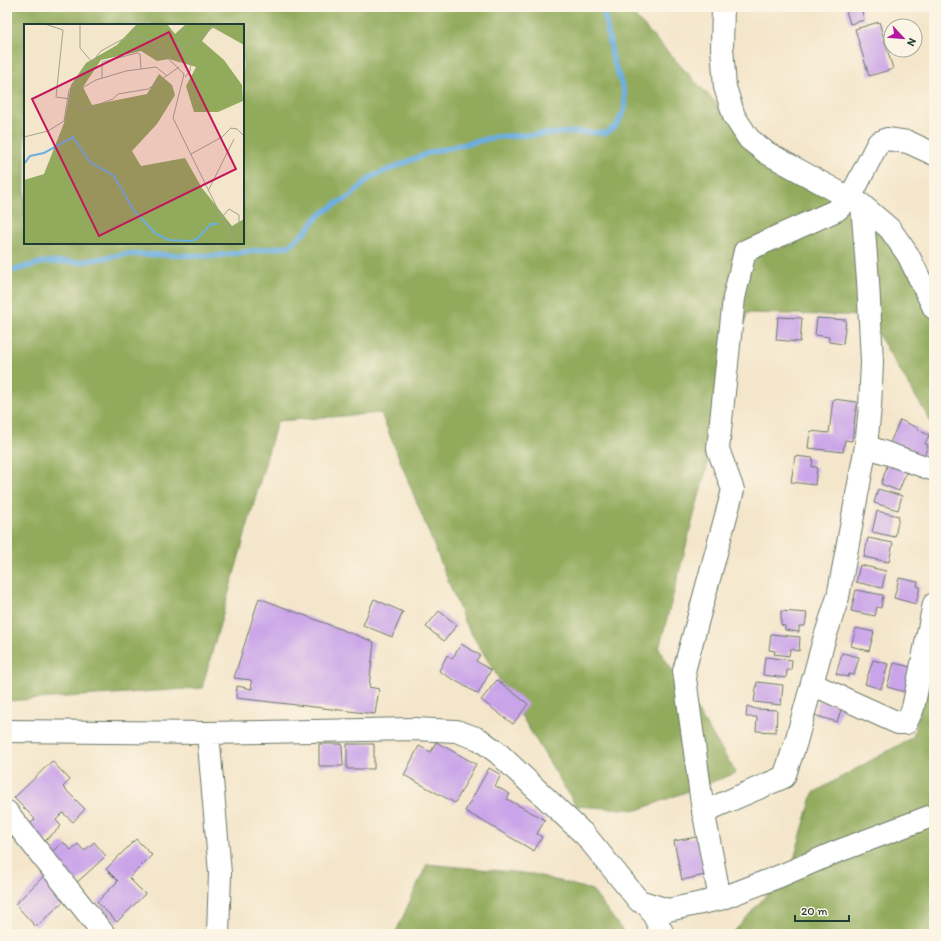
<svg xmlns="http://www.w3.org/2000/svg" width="941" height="941" font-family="Itim,sans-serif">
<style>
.forest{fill:#91aa5b;stroke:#587448;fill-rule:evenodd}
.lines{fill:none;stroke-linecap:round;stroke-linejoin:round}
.stream{stroke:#6baee0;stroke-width:5.5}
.building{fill:#caa4e9}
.minor-casing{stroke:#6a7869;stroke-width:24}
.minor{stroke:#fff;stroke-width:22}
.inset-river{fill:none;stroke:#6baee0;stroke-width:2}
.inset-road{fill:none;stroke:#9fa28f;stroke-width:1}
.view{fill:#c2185b;fill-opacity:0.15;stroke:#c2185b;stroke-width:2}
.inset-edge{fill:none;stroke:#1f3d34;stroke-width:2}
</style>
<rect width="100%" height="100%" fill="#fcf5e5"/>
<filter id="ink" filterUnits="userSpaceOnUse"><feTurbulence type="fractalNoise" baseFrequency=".025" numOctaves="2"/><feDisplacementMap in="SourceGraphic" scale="8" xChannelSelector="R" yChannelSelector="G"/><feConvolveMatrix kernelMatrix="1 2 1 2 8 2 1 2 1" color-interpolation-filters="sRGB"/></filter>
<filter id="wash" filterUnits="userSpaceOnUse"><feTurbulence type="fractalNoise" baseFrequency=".012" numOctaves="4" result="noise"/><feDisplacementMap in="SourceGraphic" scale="16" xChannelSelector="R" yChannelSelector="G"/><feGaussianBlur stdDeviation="0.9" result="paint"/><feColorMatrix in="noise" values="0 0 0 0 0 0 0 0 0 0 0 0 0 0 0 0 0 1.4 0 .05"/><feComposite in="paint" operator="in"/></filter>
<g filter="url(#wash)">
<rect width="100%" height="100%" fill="#f4e6cb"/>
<path class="forest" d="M7 7H626L722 110 913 252 934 289V427L867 316 747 313 659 649 736 773 638 810 576 806 465 623 381 413 277 421 202 688 7 701ZM25 25H243V243H25Z
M934 648V934H732L792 866 813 793 913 737Z
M427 864 533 874 592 890 625 934H395Z"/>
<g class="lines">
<path class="stream" d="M7 272 44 262H80L127 254 215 256 289 246 307 230 318 216 336 204 350 197 371 177 431 152 496 137 575 132 606 133 616 126 625 109 624 92 613 59 603 7"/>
</g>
<g id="blocks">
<path class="building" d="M845 7H861L864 20 850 24Z
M879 22 893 69 869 76 855 29Z
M778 317 802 318 800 342 776 340Z
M817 318 846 320 843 344 829 342V337L815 335Z
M833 399 857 402 852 441 845 440 843 452 808 448 810 431 829 433Z
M900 420 918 428V430L929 435 925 444 928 445 923 459 889 445Z
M795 456 813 458 812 467H817L815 485 791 482Z
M888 463 907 470 899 491 881 484Z
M878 489 902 496 898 510 874 503Z
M877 511 899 516 895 537 872 532Z
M868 538 893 543 889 562 864 557Z
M860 565 886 571 882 588 856 582Z
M899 578 918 582 917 586 920 587 916 604 894 598Z
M856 590 883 595 881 608 877 607 875 616 851 611Z
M259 598 374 642 369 687 379 689 375 714 236 698 237 686 252 689 251 680 234 678Z
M374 599 403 612 392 637 363 625Z
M439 611 457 625 444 641 426 627Z
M781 611 807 613 805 626H799V632L785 630V626L781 625Z
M856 628 874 632 869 651 851 646Z
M771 634 800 637 799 651 790 649 789 656 774 654 775 651 769 650Z
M461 644 480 655 476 661 491 670 478 694 439 671 447 655 452 659Z
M842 653 859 657 854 675 849 674 848 677 836 674Z
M765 657 792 660 791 670H787L786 678 763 675Z
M873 660 888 664 881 689 865 684Z
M894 663 915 668 908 682 905 692 887 687Z
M497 680 528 704 513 724 481 700Z
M757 682 783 685 781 705 754 702Z
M819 700 842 707 837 722 814 715Z
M747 706 756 709 777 710 776 732 756 731 757 717H746Z
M436 742 476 764 455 803 404 775 419 746 431 752Z
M319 744H342L343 766H319Z
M347 744H374V769H347Z
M52 761 70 780 63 787 85 809 73 822 63 813 56 820 61 826 44 842 28 826 35 819 14 798Z
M489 768 501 775 495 786 510 794 507 799 545 820 537 834 542 837 534 851 465 811Z
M697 837 705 875 682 880 674 841Z
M136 839 152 855 129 878 145 894 117 922 97 902 118 881 106 869Z
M63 842 71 850 78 844 84 851 94 842 106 856 74 885 47 856Z
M47 873 69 896 36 927 15 904Z"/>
</g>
</g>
<g filter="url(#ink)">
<use href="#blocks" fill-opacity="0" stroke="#6a7869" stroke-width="1"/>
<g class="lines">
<defs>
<path id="minor" d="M723 7 722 47 725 87 734 116 749 139 767 153 862 205 890 229 908 255 934 308
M866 446 934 470
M812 684 898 723H906L913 708 934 604
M7 731 208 733 414 729 456 731 479 739 498 753 586 836 639 901 668 910 720 899 780 876 836 852 934 815
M208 733 220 873 218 934
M7 812 104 934
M703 812 784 777 795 745 824 640 838 597 866 446 870 407 872 362 868 281 862 205
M720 899 702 804 684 671 733 490 718 449 734 298 745 251 837 210 850 198 878 143 887 139 908 142 934 154
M648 904 663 934"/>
</defs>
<use href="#minor" class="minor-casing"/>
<use href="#minor" class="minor"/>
</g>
</g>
<g transform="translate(24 24)">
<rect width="220" height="220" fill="#f4e6cb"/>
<path d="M113 0H143L151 10 162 0H220V21L188 3 178 17 200 36 218 61 219 77 194 88H170L162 62 172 43 145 35 133 37 117 27 77 36 59 63 68 81 123 70 135 50 148 61 151 71 133 100 108 127 117 142 161 134 178 164 208 202 220 195V220H0V156L20 150 40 99 47 61 62 39 93 21Z" fill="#91aa5b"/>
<path class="inset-river" d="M0 140 6 132 20 129 49 113 66 138 90 152 110 187 131 209 144 216 168 217 174 214 187 200H194"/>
<path class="inset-road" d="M21 0 39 6 32 73 46 75 59 86 89 75 94 70 124 65 155 43M56 0V24L67 37M110 14V6L115 0M158 25 194 0M161 53 166 47 167 38 156 23 154 15 162 0M78 54V38L113 29 116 30 117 45M44 72 72 56 102 47 132 43 143 52M0 113 24 107 40 97 45 66 77 27 97 16 112 13 124 15 160 50 149 94 211 220M167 130 198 113 207 104 213 105 220 112M184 167 210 115M198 193 205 185 215 191V199L206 209"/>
<path class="view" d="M145 8 212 145 75 212 8 75Z"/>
<rect width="220" height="220" class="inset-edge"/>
</g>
<rect width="941" height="941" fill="none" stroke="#fcf5e5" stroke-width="24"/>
<g transform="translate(903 38) rotate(116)"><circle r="19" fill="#fcf5e5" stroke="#a4ab9e"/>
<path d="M0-3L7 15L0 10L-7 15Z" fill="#b5179e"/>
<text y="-6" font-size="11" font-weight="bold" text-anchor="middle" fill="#1f3d34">N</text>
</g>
<path d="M795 915v6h54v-6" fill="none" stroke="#1f3d34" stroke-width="2"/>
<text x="801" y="915" font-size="12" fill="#1f3d34" stroke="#fcf5e5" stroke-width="3" paint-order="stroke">20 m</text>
</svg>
